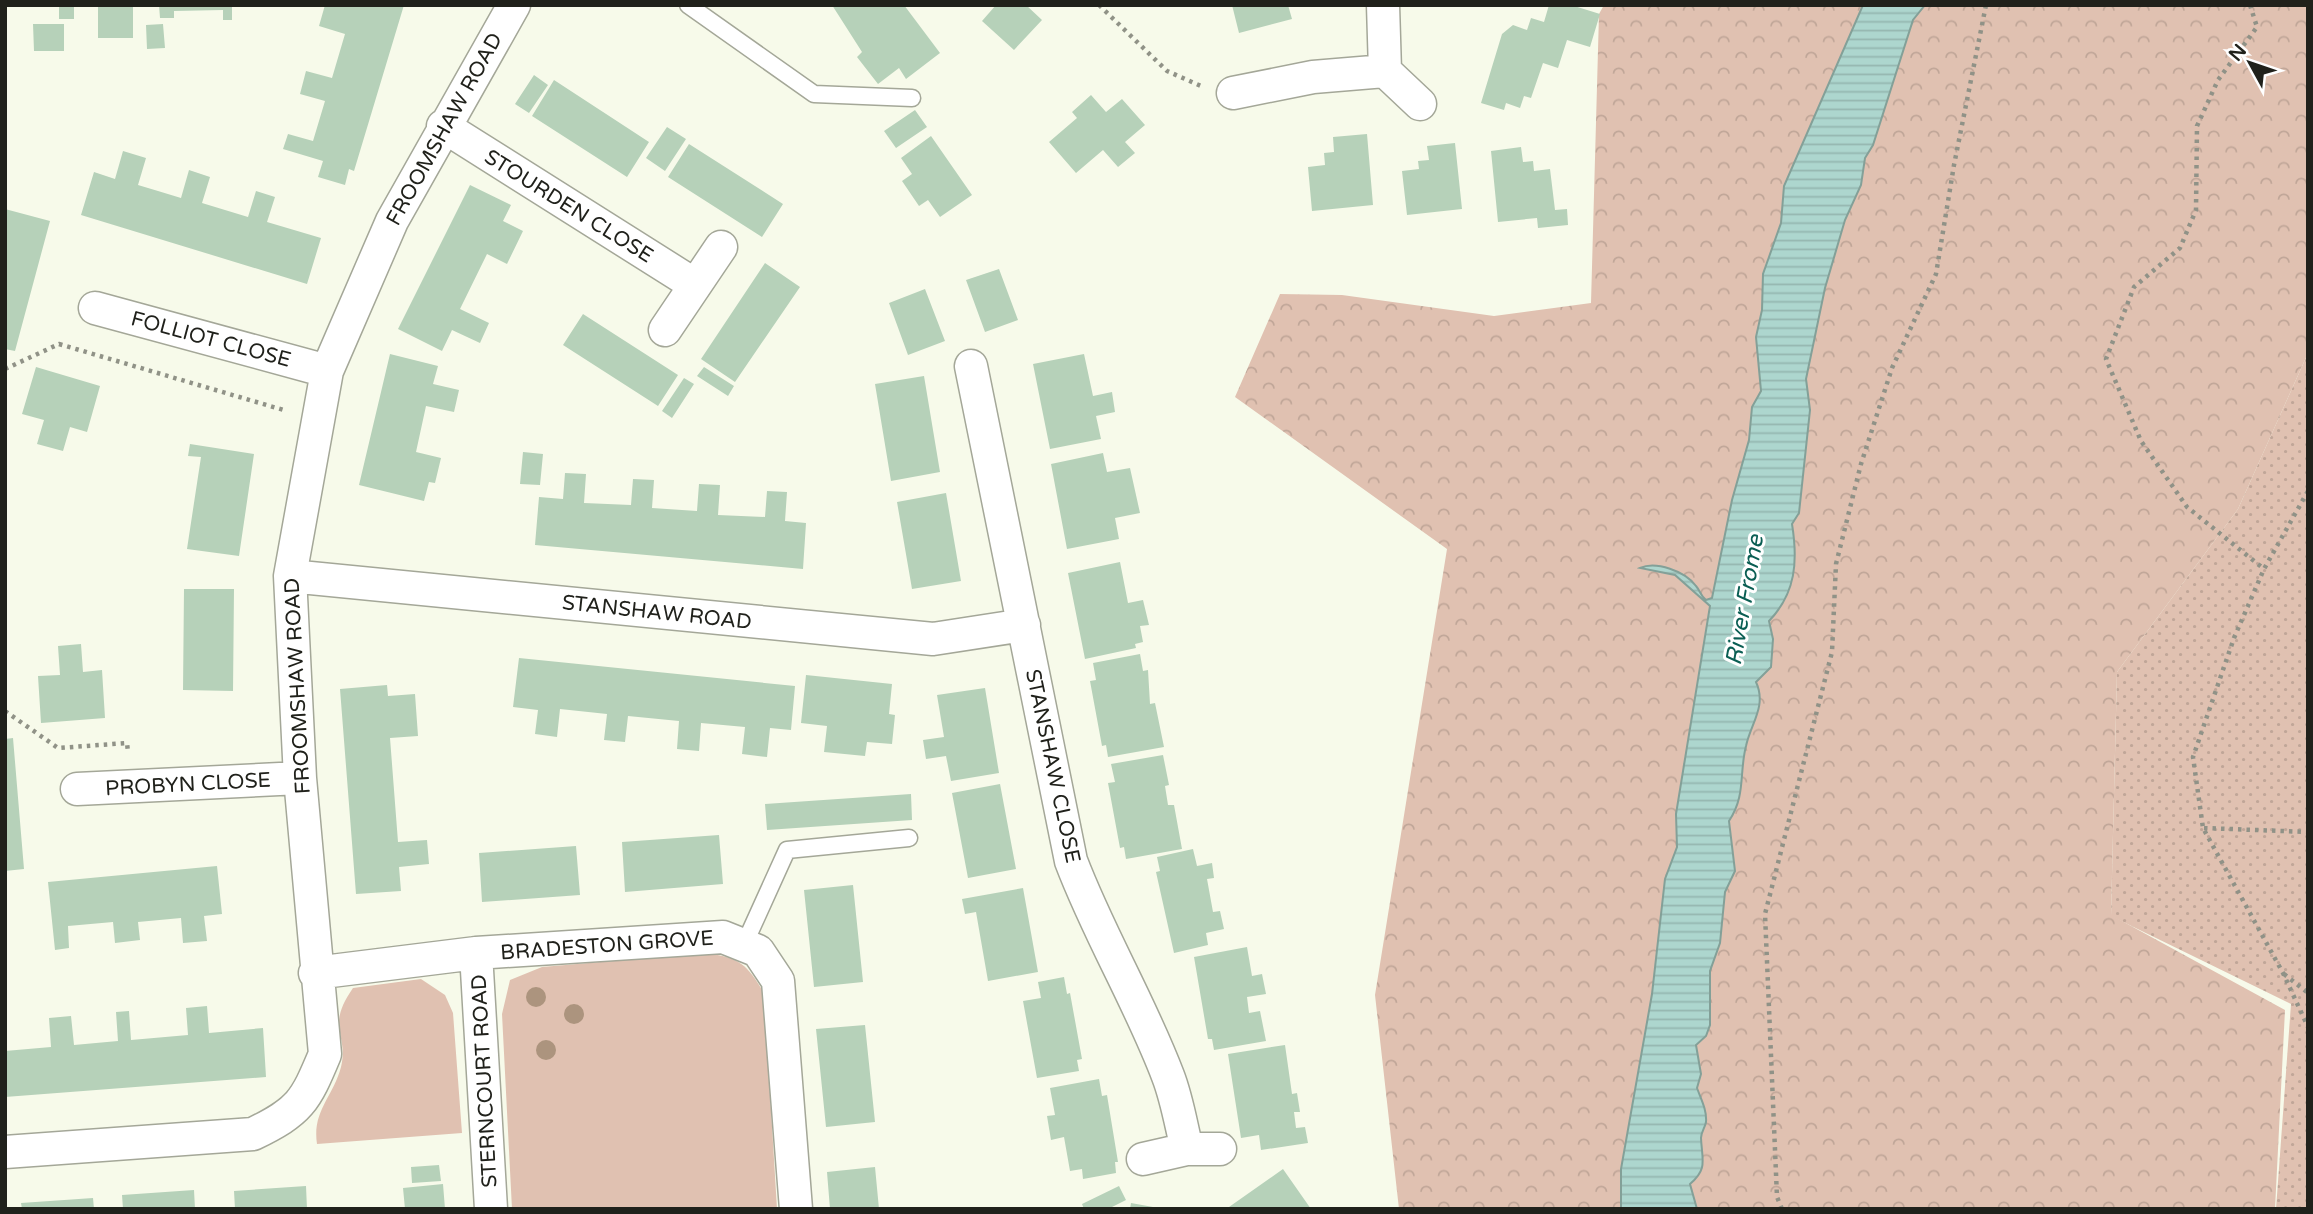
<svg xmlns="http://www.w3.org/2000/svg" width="2313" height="1214" font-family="'Varela Round',sans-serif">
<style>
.grass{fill:#e0c1b1}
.forest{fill:url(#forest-crowns)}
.park{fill:url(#park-dots)}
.water{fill:url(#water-rules);stroke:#83a098;stroke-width:2}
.building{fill:#b6d1b9}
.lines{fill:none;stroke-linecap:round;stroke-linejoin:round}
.service-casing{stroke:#a4a798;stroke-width:19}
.minor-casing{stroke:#a4a798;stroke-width:35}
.path{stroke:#909287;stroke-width:4.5;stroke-dasharray:3.5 5;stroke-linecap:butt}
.service{stroke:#fff;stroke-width:16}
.minor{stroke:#fff;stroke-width:32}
.tree{fill:#ac947e}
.labels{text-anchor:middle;stroke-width:6;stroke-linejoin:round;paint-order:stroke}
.street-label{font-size:21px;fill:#20211b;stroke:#fff}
.water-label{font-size:23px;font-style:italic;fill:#0a5e53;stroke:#fff}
</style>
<defs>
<pattern id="forest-crowns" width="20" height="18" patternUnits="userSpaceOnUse" patternTransform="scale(1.75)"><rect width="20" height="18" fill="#e0c1b1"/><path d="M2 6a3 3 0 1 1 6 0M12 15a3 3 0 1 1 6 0" fill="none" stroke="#c0a698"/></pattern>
<pattern id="park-dots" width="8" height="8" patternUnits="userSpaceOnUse" patternTransform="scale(1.75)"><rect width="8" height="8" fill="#e0c1b1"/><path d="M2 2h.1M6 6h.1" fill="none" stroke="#c0a698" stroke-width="1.8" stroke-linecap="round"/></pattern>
<pattern id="water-rules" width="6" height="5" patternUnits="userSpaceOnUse" patternTransform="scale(1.75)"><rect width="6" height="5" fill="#add6ce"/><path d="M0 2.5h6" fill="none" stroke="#95b7b0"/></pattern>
</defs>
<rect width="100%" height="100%" fill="#f7faea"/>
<path class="grass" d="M706 953C740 958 747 964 764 993L777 1209H512L502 1014 510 980 542 967Z
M421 979 445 995 453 1013 462 1133 317 1144C312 1111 333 1097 341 1067 349 1034 325 1028 353 988Z"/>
<path class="forest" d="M1604 5H2308V353L2238 509 2117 672 2111 915 2285 1010 2275 1209H1399L1375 995 1447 549 1235 397 1280 294 1342 295 1494 316 1591 303 1599 14Z"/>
<path class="park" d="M2308 353V1209H2276L2291 1004 2111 916 2117 672 2238 509Z"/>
<path class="water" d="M1863 5H1925L1913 20 1873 145 1865 158 1861 185 1845 220 1825 288 1806 379 1810 410 1799 513 1792 524C1798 561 1796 593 1769 621L1773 639 1771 667 1756 682C1767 706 1751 723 1746 746 1739 773 1746 796 1729 821L1735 871 1725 892 1720 943 1710 971V1025L1706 1036 1696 1045 1701 1074 1697 1088C1701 1099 1707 1110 1706 1122 1705 1128 1701 1132 1701 1138 1702 1160 1708 1169 1690 1184L1697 1209H1621V1169L1652 994 1665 879 1677 847 1676 814 1710 606 1675 575 1640 568C1656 561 1685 571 1696 586 1701 592 1700 595 1706 600L1712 598 1732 500 1749 440 1752 407 1761 391 1756 337 1762 310 1763 274 1781 223 1784 186Z"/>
<path class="building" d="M59 5H74V19H59Z
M98 5H133V38H98Z
M159 5H232V20H223V10L174 11V18H160Z
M325 5H404L354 171 349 169 345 185 318 177 323 161 283 149 288 134 313 141 325 101 300 94 306 71 332 78 345 34 319 26Z
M832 5H904L940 53 906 79 899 68 878 84 857 57 862 52Z
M996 5H1026L1042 20 1014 50 982 21Z
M1232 5H1288L1292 19 1239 33Z
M1549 5H1571L1600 14 1590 47 1567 40 1558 68 1543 63 1531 98 1524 96 1520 108 1506 103 1504 110 1481 103 1502 34 1513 25 1527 30 1531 18 1544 22Z
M33 24H64V51H34Z
M163 24 165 48 147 49 146 25Z
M534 75 548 85 529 113 515 104Z
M554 80 649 142 627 177 532 116Z
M1091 95 1106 112 1122 99 1145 125 1125 142 1135 153 1118 167 1103 150 1076 173 1049 142 1077 118 1072 112Z
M915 110 927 127 896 148 884 131Z
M667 127 686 139 665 171 646 158Z
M1367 134 1373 205 1312 211 1308 167 1325 165 1324 153 1334 152 1333 137Z
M931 136 972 195 940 217 928 200 919 206 902 181 912 174 901 158Z
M1455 143 1462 209 1407 215 1402 171 1419 169 1418 161 1429 160 1427 146Z
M689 144 783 204 762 237 668 177Z
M1521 147 1523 162 1533 161 1534 171 1550 169 1555 210 1567 209 1568 225 1538 228 1537 218 1498 222 1491 151Z
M123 151 146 158 138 185 158 191 181 198 189 170 210 177 202 203 248 217 256 191 275 197 267 222 321 238 307 284 81 215 94 172 115 179Z
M470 185 511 205 503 221 523 231 507 264 487 254 460 309 489 323 480 343 452 330 442 351 398 329Z
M5 209 50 221 15 351 5 349Z
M765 263 800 287 735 382 701 359Z
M999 269 1018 320 985 332 966 280Z
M925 289 945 341 908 355 889 303Z
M583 314 678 375 658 406 563 345Z
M390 354 438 366 433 384 459 390 454 412 426 406 416 452 441 458 435 483 429 482 424 501 359 485Z
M1084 354 1093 396 1112 392 1115 412 1096 416 1101 439 1050 449 1033 364Z
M36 367 100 386 87 432 70 427 63 451 37 444 44 420 22 414Z
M704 367 734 386 728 396 697 376Z
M924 376 940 472 891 481 875 384Z
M684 378 694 384 672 418 662 411Z
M190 444 254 454 239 556 187 549 201 457 188 456Z
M523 452 543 454 540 485 520 484Z
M1103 453 1107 472 1130 468 1140 513 1115 518 1119 539 1067 549 1051 464Z
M565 473 586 474 584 503 631 505 633 479 654 480 652 508 697 511 699 484 720 485 718 515 765 517 767 491 787 492 785 521 806 523 803 569 535 545 539 497 563 499Z
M946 493 961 581 912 589 897 502Z
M1120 562 1128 603 1143 600 1149 625 1140 626 1143 642 1135 644 1136 648 1085 659 1068 573Z
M184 589H234L233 691 183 690Z
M81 644 83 672 102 670 105 718 41 723 38 676 60 675 58 646Z
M1140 654 1143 671 1148 670 1150 704 1155 703 1164 747 1108 757 1106 745 1102 746 1090 681 1096 680 1093 663Z
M519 658 795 686 791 730 770 728 767 757 742 754 745 727 701 723 699 751 677 749 679 721 628 716 625 742 604 740 607 714 560 709 557 737 535 734 538 710 513 707Z
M806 675 892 684 889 714 895 715 892 744 867 742 865 756 824 752 827 726 801 723Z
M387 685 388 696 415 694 418 736 390 738 398 842 427 840 429 864 399 867 401 891 356 894 340 689Z
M985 688 999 773 951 781 946 756 926 759 923 740 944 737 937 695Z
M13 738 24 869 5 871V739Z
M1163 755 1169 785 1165 786 1168 805H1174L1182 849 1126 859 1124 847 1120 848 1108 783 1115 782 1111 764Z
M1000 784 1016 869 968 878 952 793Z
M911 794 912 820 767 830 765 804Z
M719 835 723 884 625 892 622 842Z
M576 846 580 895 482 902 479 853Z
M1193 849 1197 866 1212 863 1214 878 1207 879 1213 912 1220 911 1224 929 1206 933 1208 945 1174 953 1156 872 1160 871 1157 857Z
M217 866 222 914 204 916 207 941 183 943 181 918 138 922 140 940 115 943 113 922 68 926 69 948 55 950 48 882Z
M853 885 863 982 814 987 804 890Z
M1023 888 1038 972 988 981 976 912 965 914 962 899Z
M1247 947 1252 976 1262 974 1266 994 1247 997 1249 1013 1260 1011 1266 1041 1214 1050 1212 1039H1208L1194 957Z
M1064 977 1067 994 1070 993 1082 1059 1077 1060 1079 1071 1037 1078 1023 1001 1041 998 1038 982Z
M207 1006 209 1033 263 1028 266 1077 5 1097V1051L51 1047 49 1018 71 1016 74 1045 118 1041 116 1012 129 1011 131 1040 188 1035 186 1008Z
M865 1025 875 1122 826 1127 816 1029Z
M1285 1045 1292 1094 1297 1093 1300 1112H1294L1296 1128 1305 1127 1308 1143 1261 1150 1259 1135 1241 1138 1228 1054Z
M1099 1079 1102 1096 1107 1095 1118 1162H1115L1116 1173 1083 1179 1082 1169 1070 1171 1064 1137 1051 1140 1047 1116 1055 1115 1050 1088Z
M439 1165 441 1181 412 1183 411 1167Z
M875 1167 879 1209H830L827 1172Z
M1283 1169 1311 1209H1230L1229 1207Z
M443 1184 445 1209H405L403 1188Z
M306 1186 307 1209H235L234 1191Z
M1119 1186 1126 1200 1108 1209H1084L1082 1204Z
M194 1190 195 1209H123L122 1195Z
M93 1198 94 1209H22L21 1203Z
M1131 1203 1153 1207V1209H1130Z"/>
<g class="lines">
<defs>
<path id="service" d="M688 5 814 94 912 98
M744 945 787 850 909 838"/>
<path id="minor" d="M1383 5 1385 71 1420 104
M1233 93 1313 77 1385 71
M443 126 695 285
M95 308 327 371
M665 330 721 247
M971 366 1071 861C1099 935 1140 1002 1168 1076 1177 1099 1181 1125 1187 1149
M290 576 933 639 1024 625
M77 789 300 778
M476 953 491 1209
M315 973 476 953 723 937 758 951 778 981 796 1209
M5 1152 253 1134C300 1111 305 1102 325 1054L300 778 290 576 327 371 392 221 514 5
M1143 1159 1187 1149H1220"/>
</defs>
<use href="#service" class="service-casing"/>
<use href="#minor" class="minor-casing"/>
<path class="path" d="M1099 5 1167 71 1201 86
M2250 5 2257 27 2218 80 2197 126 2196 210 2180 248 2134 287 2106 359 2141 441 2187 507 2264 569
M5 369 59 344 287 411
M2308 491 2264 569 2234 638 2193 757 2203 828 2283 973 2308 1027
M5 711 58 748 127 743 128 752
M2204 828 2308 832
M2284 974 2308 993
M1782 1209 1777 1197 1765 914 1832 652 1836 564 1861 464 1892 368 1936 274 1954 165 1986 5"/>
<use href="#service" class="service"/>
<use href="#minor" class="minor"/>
</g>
<g class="tree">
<circle cx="536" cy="997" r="10"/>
<circle cx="574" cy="1014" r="10"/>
<circle cx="546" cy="1050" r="10"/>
</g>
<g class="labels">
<g class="street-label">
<text transform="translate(444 129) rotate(-61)" y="7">FROOMSHAW ROAD</text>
<text transform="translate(569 206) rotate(32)" y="7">STOURDEN CLOSE</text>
<text transform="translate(211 339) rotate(15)" y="7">FOLLIOT CLOSE</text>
<text transform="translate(657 612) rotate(6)" y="7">STANSHAW ROAD</text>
<text transform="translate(297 686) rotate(-93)" y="7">FROOMSHAW ROAD</text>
<text transform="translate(1053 766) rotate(78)" y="7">STANSHAW CLOSE</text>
<text transform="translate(188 784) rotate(-3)" y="7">PROBYN CLOSE</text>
<text transform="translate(607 945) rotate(-4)" y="7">BRADESTON GROVE</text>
<text transform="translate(484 1081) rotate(-93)" y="7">STERNCOURT ROAD</text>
</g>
<g class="water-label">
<text transform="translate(1744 600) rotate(-80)" y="8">River Frome</text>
</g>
</g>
<rect width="2313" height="1214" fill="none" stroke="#20211b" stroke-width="14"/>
<g transform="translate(2250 63) rotate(310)" stroke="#ffffff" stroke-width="5" paint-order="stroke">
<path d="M0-5L12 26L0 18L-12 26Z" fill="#20211b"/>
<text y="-10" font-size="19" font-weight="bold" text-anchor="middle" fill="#20211b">N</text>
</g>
</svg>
